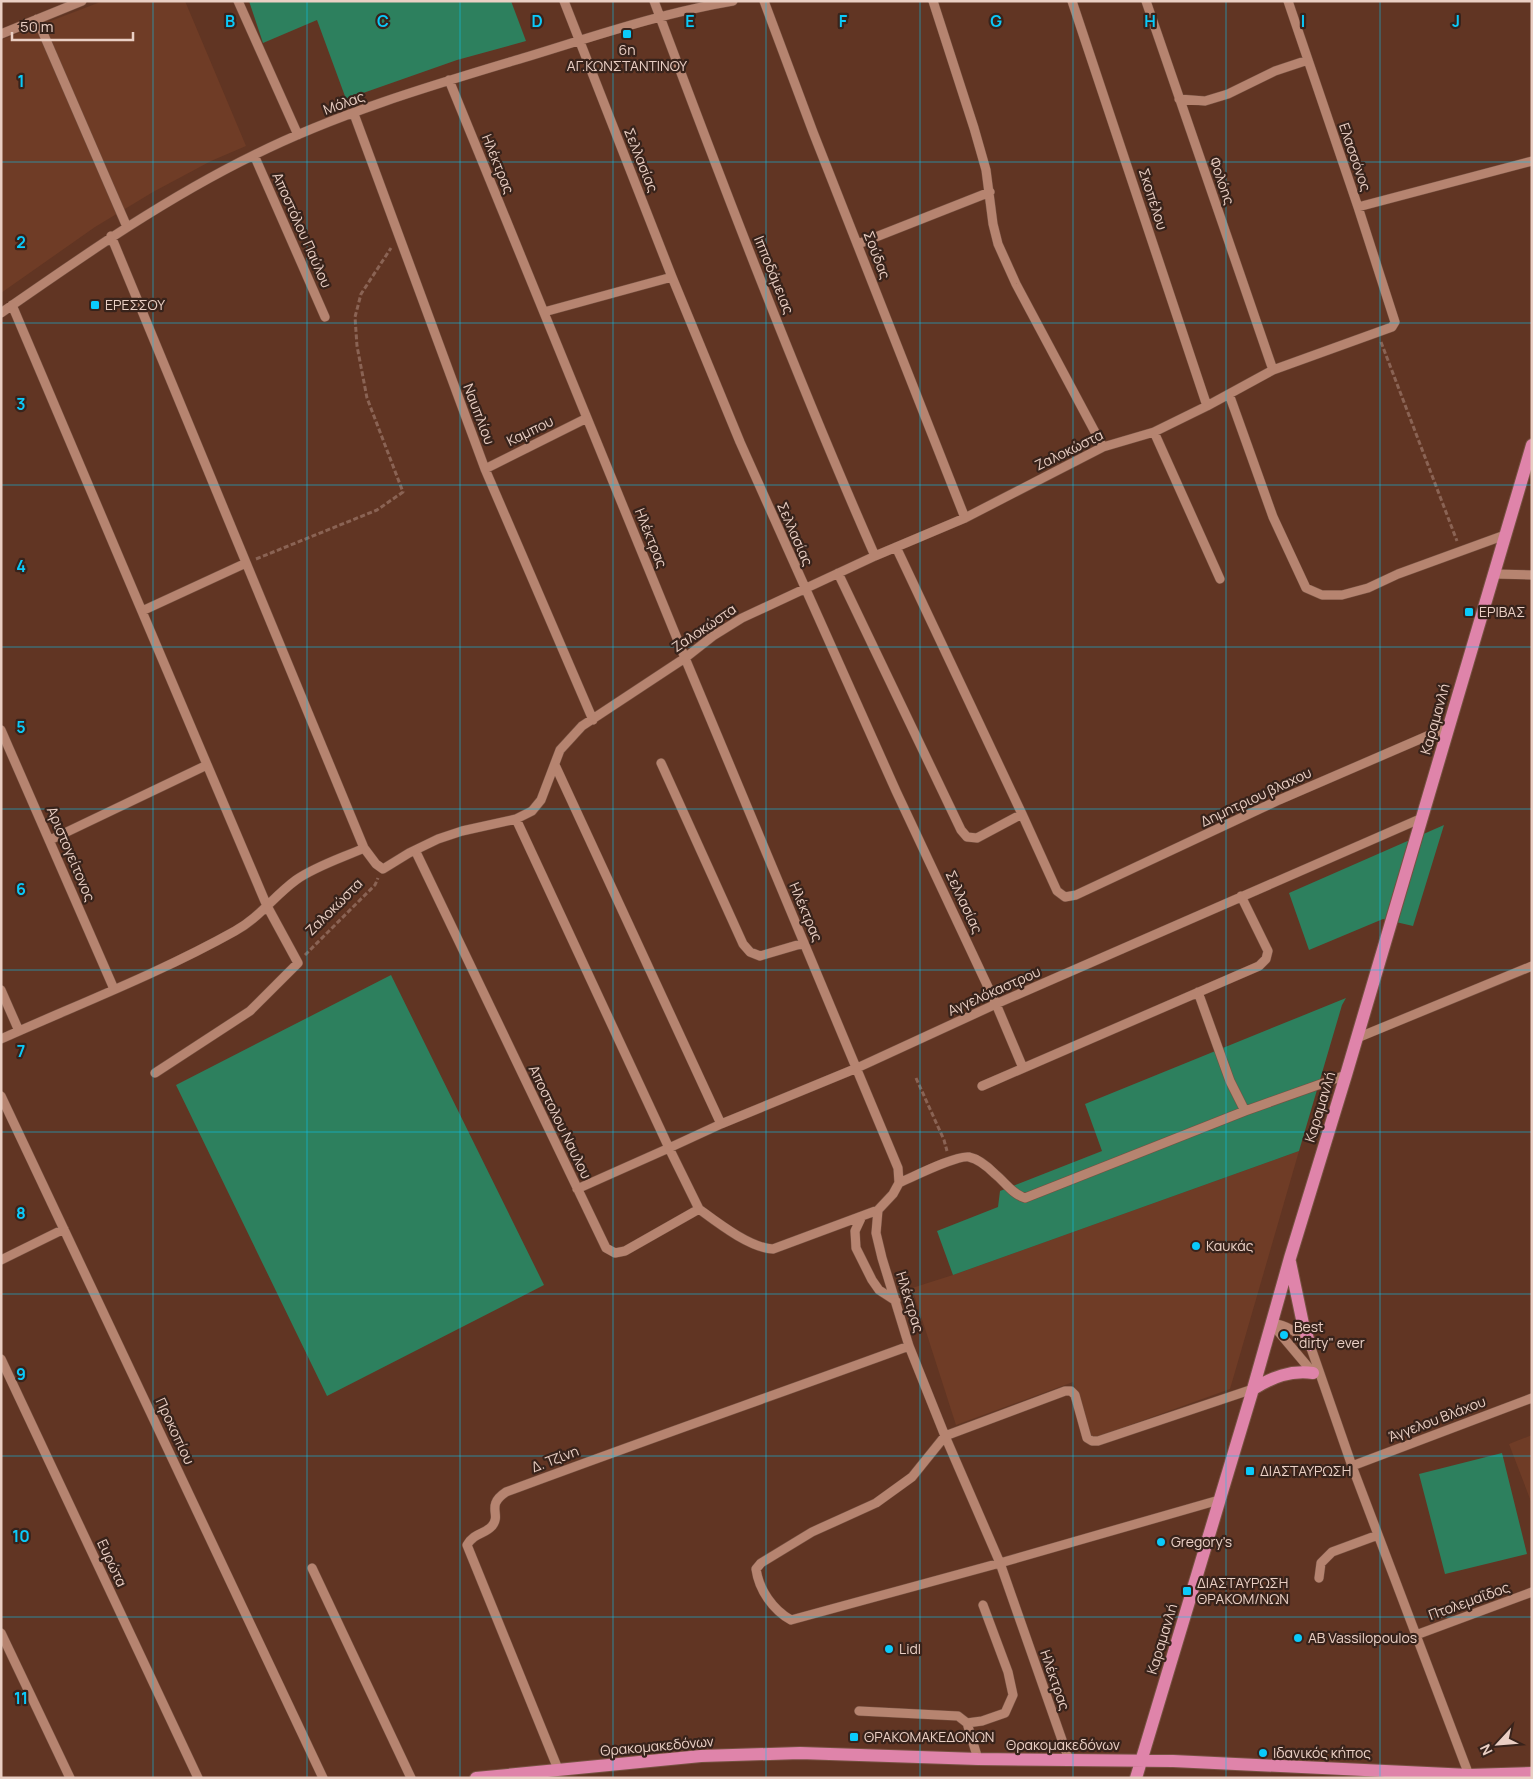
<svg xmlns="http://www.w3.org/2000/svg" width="1533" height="1779" font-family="Manrope,sans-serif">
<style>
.built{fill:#6f3c26}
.green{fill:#2d805e}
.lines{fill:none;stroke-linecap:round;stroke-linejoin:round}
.minor-casing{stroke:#765141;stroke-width:10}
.major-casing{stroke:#765141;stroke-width:14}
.path{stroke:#8a6354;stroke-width:3;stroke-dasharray:5 2.5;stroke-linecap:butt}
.minor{stroke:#b68470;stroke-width:9}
.major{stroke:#df84aa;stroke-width:12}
.grid{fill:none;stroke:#0acafa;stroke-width:1;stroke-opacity:0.55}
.poi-dot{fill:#0acafa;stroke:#38231b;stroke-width:2}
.labels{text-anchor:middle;stroke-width:4.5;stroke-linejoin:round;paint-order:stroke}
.poi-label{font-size:14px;fill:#eacfc4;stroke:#38231b;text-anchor:start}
.street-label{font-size:14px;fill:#eacfc4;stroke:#38231b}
.grid-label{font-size:16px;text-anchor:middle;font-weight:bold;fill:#0acafa;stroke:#38231b;stroke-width:4.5;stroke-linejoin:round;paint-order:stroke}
</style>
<rect width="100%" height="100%" fill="#613523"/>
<path class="built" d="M103 1H185L246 146 211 161 153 192 95 227 1 293V40Z
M1299 1151 1230 1389 1091 1439 1073 1382 956 1425 912 1288 953 1275Z
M1532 1435V1504L1509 1444Z"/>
<path class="green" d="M249 1H511L526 41 457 60 346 99 317 20 263 43Z
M1444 825 1413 926 1383 919 1309 950 1289 893Z
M391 975 544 1285 327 1396 176 1085Z
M1346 998 1342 1005 1299 1151 953 1275 937 1231 998 1207 1000 1191 1102 1151 1085 1104Z
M1502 1453 1527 1554 1445 1574 1419 1474Z"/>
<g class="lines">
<defs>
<path id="minor" d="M238 1 298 135
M564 1 672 277 740 442 896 791 996 1004 1023 1068
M654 1C724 188 795 374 875 556
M764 1 813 132 965 518
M933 1 974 128 986 170 993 224 998 244 1016 284 1103 447
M1072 1 1207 406
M1146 1 1273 370
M37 19 127 227
M1 34 82 1
M449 80 685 658 898 1168 899 1183 893 1194 878 1210 876 1233 882 1258 909 1346 945 1436 1000 1563 1069 1760
M1179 99 1205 101 1228 94 1275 71 1308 60
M354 114 485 469 593 720
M254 155 325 317
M1358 207 1532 161
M111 236 364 848 376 864 383 869 409 853 438 839 462 831 516 819 532 811 541 800 560 750 582 726 685 658 713 636 742 618 875 556 965 518 1103 447 1154 432 1207 406 1273 370 1392 327 1395 322 1358 207 1288 1
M858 244 990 192
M12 305 267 906 298 963 250 1011 155 1073
M544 312 672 277
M1 313C83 256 164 199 254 155 338 113 433 85 523 58 592 37 661 13 733 1
M1229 394 1273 517 1306 588 1322 595H1342L1368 588 1398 574 1505 535
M1154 432 1220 579
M485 469 587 418
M896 547 1022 814 1057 891 1065 897 1076 895 1279 800 1448 727
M838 573 961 830 967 837 977 838 1022 814
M1494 574 1532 575
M142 611 246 563
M1 730 114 989
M661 763 743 944 750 952 760 956 804 943
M555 765 721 1124
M50 840 207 765
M415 850 606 1248 615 1253 625 1251 699 1209 669 1148 516 819
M1 990 19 1031
M1198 992 1230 1081 1245 1111
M1357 1038 1532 966
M1 1039C79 1004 160 973 235 931 259 918 274 896 296 880 316 866 342 858 364 848
M982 1086 1259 966 1266 959 1268 951 1241 896
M1 1096 323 1778
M899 1183C913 1177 956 1155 969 1157 979 1159 988 1167 995 1174 1005 1182 1012 1194 1025 1198L1245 1111 1346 1075
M577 1189 669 1148 721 1124 857 1068 996 1004 1422 818
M699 1209C718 1223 750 1248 773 1249L878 1210
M862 1216 855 1231 856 1248 872 1280 879 1290 896 1301
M1 1260 64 1229
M1271 1323C1288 1325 1298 1333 1310 1345L1352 1466 1469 1775
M1271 1323 1314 1374
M1 1359 198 1778
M1352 1466 1532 1398
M1219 1500 1000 1563 791 1620C773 1610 759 1590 756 1569L761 1563 812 1532 876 1503 912 1477 945 1436 1065 1391H1071L1075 1395 1087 1438 1092 1441H1098L1253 1389
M312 1568 411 1778
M1319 1578 1321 1563 1332 1552 1378 1535
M1 1633 70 1778
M1416 1635 1532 1592
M859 1711 958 1716 967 1723 978 1759
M967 1723 982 1721 1005 1713 1013 1695 1008 1672 983 1605
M558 1769 467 1545C475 1532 484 1535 492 1526 502 1514 485 1506 506 1492 640 1442 775 1395 909 1346"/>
<path id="major" d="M1290 1262 1303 1324 1310 1345
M1253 1389C1273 1377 1290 1370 1313 1373
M476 1778 701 1756 800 1753 978 1759 1173 1761 1469 1775 1532 1773
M1136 1778 1253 1389 1290 1258 1346 1075 1532 445"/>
</defs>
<use href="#minor" class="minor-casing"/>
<use href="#major" class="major-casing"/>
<path class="path" d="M1381 342 1457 541
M256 559 377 510 403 492 367 398 357 346 355 317 361 294 391 248
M305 955 375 885 378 878
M916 1078 944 1140 947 1151"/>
<use href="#minor" class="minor"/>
<use href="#major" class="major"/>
</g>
<path class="grid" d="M153 1V1778M307 1V1778M460 1V1778M613 1V1778M766 1V1778M920 1V1778M1073 1V1778M1226 1V1778M1380 1V1778M1 162H1532M1 323H1532M1 485H1532M1 647H1532M1 809H1532M1 970H1532M1 1132H1532M1 1294H1532M1 1456H1532M1 1617H1532"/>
<g class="poi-dot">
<rect x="622" y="29" width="10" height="10" rx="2.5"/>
<rect x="90" y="300" width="10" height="10" rx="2.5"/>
<rect x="1464" y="607" width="10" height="10" rx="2.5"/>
<circle cx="1196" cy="1246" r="5"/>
<circle cx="1284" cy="1335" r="5"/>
<rect x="1245" y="1466" width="10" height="10" rx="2.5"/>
<circle cx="1161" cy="1542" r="5"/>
<rect x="1182" y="1586" width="10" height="10" rx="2.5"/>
<circle cx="1298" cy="1638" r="5"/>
<circle cx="889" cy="1649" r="5"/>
<rect x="849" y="1732" width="10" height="10" rx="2.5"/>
<circle cx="1263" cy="1753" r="5"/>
</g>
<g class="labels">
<g class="poi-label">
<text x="627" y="55" text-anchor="middle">6η<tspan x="627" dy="16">ΑΓ.ΚΩΝΣΤΑΝΤΙΝΟΥ</tspan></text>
<text x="105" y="310">ΕΡΕΣΣΟΥ</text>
<text x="1479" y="617">ΕΡΙΒΑΣ</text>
<text x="1206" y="1251">Καυκάς</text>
<text x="1294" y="1332">Best<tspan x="1294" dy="16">"dirty" ever</tspan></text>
<text x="1260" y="1476">ΔΙΑΣΤΑΥΡΩΣΗ</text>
<text x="1171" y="1547">Gregory's</text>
<text x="1197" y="1588">ΔΙΑΣΤΑΥΡΩΣΗ<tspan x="1197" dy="16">ΘΡΑΚΟΜ/ΝΩΝ</tspan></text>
<text x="1308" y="1643">AB Vassilopoulos</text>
<text x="899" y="1654">Lidl</text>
<text x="864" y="1742">ΘΡΑΚΟΜΑΚΕΔΟΝΩΝ</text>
<text x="1273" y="1758">Ιδανικός κήπος</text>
</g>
<g class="street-label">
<text transform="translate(344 103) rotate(-20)" y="5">Μόλας</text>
<text transform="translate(1355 157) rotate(71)" y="5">Ελασσόνος</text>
<text transform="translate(641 160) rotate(68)" y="5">Σελλασίας</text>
<text transform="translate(498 164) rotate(68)" y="5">Ηλέκτρας</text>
<text transform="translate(1222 181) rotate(71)" y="5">Φολόης</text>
<text transform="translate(1153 199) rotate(72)" y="5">Σκοπέλου</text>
<text transform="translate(302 230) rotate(66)" y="5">Αποστόλου Παύλου</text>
<text transform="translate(877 255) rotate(69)" y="5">Σούδας</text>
<text transform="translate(774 275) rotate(68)" y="5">Ιπποδάμειας</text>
<text transform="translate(479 414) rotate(69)" y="5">Ναυπλίου</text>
<text transform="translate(530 431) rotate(-26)" y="5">Καμπου</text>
<text transform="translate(1069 450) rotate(-26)" y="5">Ζαλοκώστα</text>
<text transform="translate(795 534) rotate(66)" y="5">Σελλασίας</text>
<text transform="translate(651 538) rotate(68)" y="5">Ηλέκτρας</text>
<text transform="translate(704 628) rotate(-34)" y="5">Ζαλοκώστα</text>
<text transform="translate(1435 719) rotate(-74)" y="5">Καραμανλή</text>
<text transform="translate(1256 797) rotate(-25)" y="5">Δημητριου βλαχου</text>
<text transform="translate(71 854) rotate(67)" y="5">Αριστογείτονος</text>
<text transform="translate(964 902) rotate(65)" y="5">Σελλασίας</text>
<text transform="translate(334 907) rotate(-45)" y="5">Ζαλοκώστα</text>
<text transform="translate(806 912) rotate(67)" y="5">Ηλέκτρας</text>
<text transform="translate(994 991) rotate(-24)" y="5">Αγγελόκαστρου</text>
<text transform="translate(1320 1107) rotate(-73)" y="5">Καραμανλή</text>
<text transform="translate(560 1122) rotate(64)" y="5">Αποστολου Ναυλου</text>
<text transform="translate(910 1302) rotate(73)" y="5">Ηλέκτρας</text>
<text transform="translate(1437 1419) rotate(-21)" y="5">Άγγελου Βλάχου</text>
<text transform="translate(175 1431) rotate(65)" y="5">Προκοπίου</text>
<text transform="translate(555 1459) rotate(-21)" y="5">Δ. Τζίνη</text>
<text transform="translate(112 1563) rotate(65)" y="5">Ευρώτα</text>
<text transform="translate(1469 1601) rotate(-20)" y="5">Πτολεμαΐδος</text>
<text transform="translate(1162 1639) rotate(-73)" y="5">Καραμανλή</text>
<text transform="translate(1055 1680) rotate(71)" y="5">Ηλέκτρας</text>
<text x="1063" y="1750">Θρακομακεδόνων</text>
<text transform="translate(657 1746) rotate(-5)" y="5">Θρακομακεδόνων</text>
</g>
</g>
<g class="grid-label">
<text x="230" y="27">B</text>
<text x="383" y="27">C</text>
<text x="537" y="27">D</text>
<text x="690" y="27">E</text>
<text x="843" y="27">F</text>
<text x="996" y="27">G</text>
<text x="1150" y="27">H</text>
<text x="1303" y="27">I</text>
<text x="1456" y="27">J</text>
<text x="21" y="87">1</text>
<text x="21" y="248">2</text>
<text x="21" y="410">3</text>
<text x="21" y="572">4</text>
<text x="21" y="733">5</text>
<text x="21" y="895">6</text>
<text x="21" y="1057">7</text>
<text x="21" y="1219">8</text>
<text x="21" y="1380">9</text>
<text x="21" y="1542">10</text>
<text x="21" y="1704">11</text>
</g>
<rect width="1533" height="1779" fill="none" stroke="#eacfc4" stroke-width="5"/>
<g transform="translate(1498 1744) rotate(244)" stroke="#38231b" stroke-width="4" paint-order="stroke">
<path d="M0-4L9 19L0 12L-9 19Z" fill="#eacfc4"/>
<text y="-8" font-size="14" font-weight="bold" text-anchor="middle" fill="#eacfc4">N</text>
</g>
<path d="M12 32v8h121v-8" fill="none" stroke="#eacfc4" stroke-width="2.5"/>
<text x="20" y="32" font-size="15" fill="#eacfc4" stroke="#38231b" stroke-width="4" paint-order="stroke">50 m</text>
</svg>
